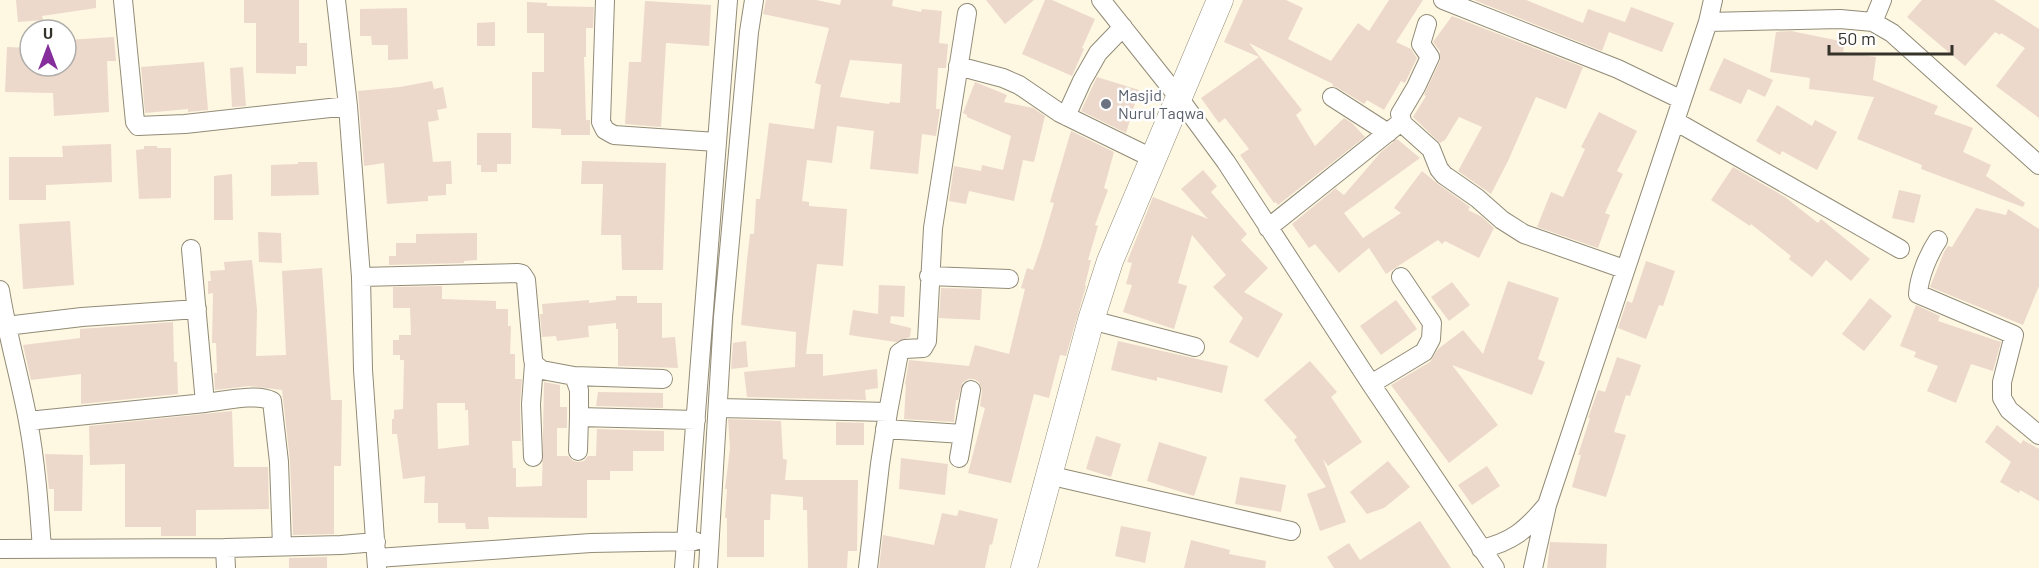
<svg xmlns="http://www.w3.org/2000/svg" width="2039" height="568" font-family="Barlow,sans-serif">
<style>
.building{fill:#edd9cb;fill-rule:evenodd}
.lines{fill:none;stroke-linecap:round;stroke-linejoin:round}
.minor-casing{stroke:#918b77;stroke-width:20}
.highway-casing{stroke:#918b77;stroke-width:27}
.minor{stroke:#fff;stroke-width:18}
.highway{stroke:#fff;stroke-width:26}
.worship-dot{fill:#6b7280;stroke:#fff;stroke-width:2}
.labels{text-anchor:middle;stroke-width:5;stroke-linejoin:round;paint-order:stroke}
.worship-label{font-size:16px;fill:#5b616d;stroke:#fff;text-anchor:start}
</style>
<rect width="100%" height="100%" fill="#fef7e2"/>
<path class="building" d="M16 0H96V8L42 16 43 20 18 22Z
M244 0H299V43H307V66H296V74L256 73V23H244Z
M766 0H816L840 5 841 0H893L892 6 921 12 922 9 942 11 939 43 948 44 946 68H938L936 109H940L936 136 922 134 918 174 870 169 874 131 837 126 832 163 807 160 802 201 809 202V206L847 209 843 266 817 264 806 354H823V376L877 369 878 388 865 390 866 400 747 397 744 372 795 367 796 332 741 325 747 260 750 234H754L756 199H760L769 123 814 129 821 85 815 83 829 28 763 14ZM850 60 902 64 900 103 890 102 889 104 840 97Z
M986 0H1034L1005 24Z
M1045 0H1052L1095 19 1082 48 1084 49 1072 76 1022 54Z
M1243 0H1286L1303 8 1288 39 1331 61 1358 23 1369 31 1389 0H1423L1396 42 1411 49 1417 58 1405 83 1401 81 1384 110 1367 100 1364 104 1338 88 1332 86 1333 84 1249 43 1302 110 1296 115 1315 146 1344 118 1352 123 1365 137 1278 205 1276 202 1274 203 1240 155 1249 149 1225 118 1219 123 1201 98 1259 57 1224 42Z
M1474 0H1526L1583 23 1588 9 1625 22 1631 7 1674 23 1662 52 1609 32 1602 51Z
M1922 0H1994L2039 29V118L1996 86 2025 48 2001 33 2000 35 1995 32 1965 66 1907 17Z
M645 1 711 5 709 46 666 43 661 127 625 124 629 62H641Z
M527 2 547 3V6L594 7 593 28H586V57H584L586 120H590V135H561V129L532 128V72H544V33H527Z
M407 8 408 59 388 60V45H372L371 36H360V9Z
M1452 16 1583 67 1566 109 1536 97 1508 161 1491 194 1458 171 1482 127 1459 117 1445 140 1440 143 1413 117 1426 96 1424 95 1440 61V51L1433 42Z
M495 22V46H477V23Z
M1791 31 1845 42 1843 52 1876 57 1873 80 1938 106 1934 114 1973 128 1963 152 1991 165 1986 176 2025 203 2023 207 1921 169 1922 165 1857 139 1874 97 1809 89 1810 78 1770 72 1776 32Z
M114 37 116 61H107L109 112 54 116 53 93 5 92 7 47 30 48V66H66V40Z
M1724 58 1773 80 1765 97 1748 89 1741 104 1709 90Z
M204 62 208 110 188 112V109L145 113 141 67Z
M243 67 246 106 232 107 230 68Z
M1097 77 1139 90 1126 133 1081 111Z
M432 81 434 89 443 87 447 108 437 110 439 120 428 122 433 162 451 161 452 184H446V195L428 196V201L387 204 384 163 364 166 358 91 400 87Z
M975 82 1007 95 1004 102 1033 108 1045 116 1034 162 1023 160 1014 201 969 191 966 204 949 201 954 166 981 171 982 165 1003 170 1011 136 967 117V115L963 113Z
M1777 105 1812 126 1815 120 1837 132 1817 170 1782 151 1780 155 1756 141Z
M1599 112 1637 131 1617 171 1623 174 1605 213 1610 215 1598 248 1537 227 1551 192 1563 197 1585 149 1581 147Z
M1071 131 1114 152 1104 188 1108 190 1095 225 1098 226 1088 260H1091L1085 285 1086 286 1066 356 1060 355 1049 398 1034 394 1011 483 968 473 985 408 980 406 982 391 979 382 974 379H968L962 383 958 400H956L954 422 904 419 906 384 905 385 909 360 969 366 975 345 1009 354 1025 289 1021 288 1027 268 1033 270 1041 247 1054 203 1050 202Z
M477 133H511V164H497V172H481V165H477Z
M1397 139 1420 158 1344 213 1363 238 1401 213 1394 208 1422 171 1438 184 1470 207 1468 210 1482 217 1494 228 1479 258 1445 241 1442 244 1438 240 1386 274 1369 248 1339 273 1315 244 1309 248 1292 224 1337 187 1336 189 1344 195 1381 152Z
M111 144 112 182 46 185V200H9V157H63L62 146Z
M144 146H157V148H171V198L139 199 136 150 144 149Z
M582 161 666 163 663 270H622L621 235H601L603 184H581Z
M298 162H317L319 195 271 196V165L298 164Z
M1733 167 1785 197 1818 223 1821 219 1870 259 1851 281 1826 260 1812 277 1789 259 1791 256 1751 224 1750 226 1711 200Z
M1203 170 1217 186 1211 192 1247 234 1241 240 1268 268 1244 292 1283 314 1258 358 1229 342 1243 318 1213 287 1226 275 1192 235 1178 283 1187 286 1174 329 1123 312 1132 285 1126 284 1132 263 1127 262 1153 197 1208 219 1181 189Z
M232 174 233 220H214V176Z
M1899 190 1921 195 1914 223 1892 218Z
M1976 208 2006 215 2008 209 2039 229V286L2023 325 1930 287 1944 252 1948 246 1952 247Z
M70 221 74 285 23 289 19 224Z
M258 232 281 233 282 263 259 262Z
M477 233V260L464 261V263L389 265V256H396V243H416V234Z
M252 260 257 310 256 356 286 355 282 271 322 268 331 400H342L341 466H334V534L293 535 290 461 282 390 249 386 215 390 214 373H217L216 343H212L213 293 208 294V281H211L210 271 225 270 224 262Z
M1646 261 1675 271 1663 306 1659 305 1646 339 1618 328 1627 301 1632 303Z
M1508 281 1559 298 1538 359 1545 362 1532 395 1452 365 1498 425 1449 463 1391 385 1430 362 1438 349 1463 330 1483 354Z
M1452 282 1470 305 1449 321 1431 297Z
M879 285 905 286 904 317 891 316 890 323 911 328 910 337 896 342 849 335 853 310 878 314Z
M442 286V299L496 301V309H508V326H511L510 354H515V379H522L520 404 521 441H512L513 468H516V487L542 486 544 382 560 385V407H567V428H557V456H568L573 461 578 462 584 461 588 456H596L597 429 664 431V451H633V471H610V480H587V518L488 517 489 529H466L465 523H438V503H424L425 476 403 479 397 434H392V419H394V410L403 409 404 360H400V355H393V340H399V335H411L410 308H393V287ZM437 403H465V410H468L469 445 438 449Z
M941 288 982 289 980 320 939 318Z
M616 296H637V303H662V338L675 337 678 368 618 366V329H616V323L588 326 589 337 557 341 556 336 542 337 540 314H543L542 304 589 300V303L616 300Z
M1870 298 1892 316 1864 351 1842 334Z
M1396 300 1417 329 1381 355 1360 326Z
M1916 305 1940 316 1938 321 2001 342 1993 371 1971 364 1956 403 1927 391 1938 366 1914 357 1916 352 1900 346Z
M173 322 174 362H177L178 394 81 404V374L31 380 23 345 80 338V329Z
M746 341 748 367 731 369 733 343Z
M1118 341 1228 366 1222 393 1157 377V381L1111 370Z
M1617 357 1641 365 1630 396 1626 395 1614 432 1626 435 1606 497 1572 487 1581 455H1578L1590 418H1588L1598 390 1605 392Z
M1310 361 1337 392 1331 397 1362 442 1328 466 1323 459 1346 522 1320 531 1307 494 1326 487 1294 440 1297 437 1264 400Z
M598 392 663 393V408L596 406Z
M232 411 234 467H268L269 509 196 510V536H161V527H125V464L90 465 89 426Z
M728 419 781 421 783 459 787 460 785 480H858L857 551H848L847 568H808L807 510H803V497L771 494 770 520H764V557H727V518H725L727 489H725L730 448Z
M836 422 864 423V445H836Z
M1997 425 2021 444 2023 440 2039 449V501L2020 490 2019 493 2000 482 2011 462 1985 442Z
M1096 436 1121 444 1111 477 1086 469Z
M1159 442 1207 457 1194 496 1147 481Z
M45 454 83 455 82 511H54V489H49Z
M901 458 948 464 945 495 899 489Z
M1388 461 1410 487 1384 508 1367 514 1350 492Z
M1487 466 1500 486 1472 505 1458 485Z
M1240 477 1286 485 1281 512 1235 504Z
M959 510 998 519 992 545 990 544 985 568H879L883 535 934 545 942 513 957 516Z
M1420 521 1451 568H1334L1327 557 1349 543 1360 560Z
M1121 526 1151 532 1145 563 1115 556Z
M1191 540 1230 550 1229 554 1266 561 1265 568H1184Z
M1550 542 1607 544 1606 568H1547Z
M327 557V568H289V558Z"/>
<g class="lines">
<defs>
<path id="minor" d="M123 0 135 122 138 126 185 124 348 106
M336 0 348 106 361 277 363 370 377 568
M605 0 601 122 605 130 614 135 716 142
M1101 0 1179 98 1226 162 1371 384 1495 568
M1443 0 1618 69 1682 100
M1708 22 1840 19 1873 22 1892 33 2039 165
M1873 22 1882 0
M1427 24 1421 44 1430 57 1416 87 1400 114 1403 124 1431 149 1439 169 1444 175 1477 198 1502 220 1524 234 1624 269
M958 66 1003 78 1019 85 1060 113 1154 159
M1332 97 1388 133
M1066 116 1082 81 1098 53 1123 27
M1675 121 1900 249
M1268 228 1401 122
M1938 240C1928 255 1919 277 1918 294L2014 335 2002 382V398L2009 410 2039 435
M929 276 1009 279
M361 277 518 273 522 274 526 280 533 359 534 364 542 370 574 376 663 379
M0 290C7 335 20 377 28 421 36 463 39 507 42 549
M1091 320 1195 347
M6 326 82 317 197 309
M574 376 579 390V417L696 420
M1371 384 1424 352 1431 339 1432 323 1401 277
M205 403C224 401 256 393 272 401L279 462 282 546
M719 408 888 412 880 464 868 568
M888 412 899 353 905 349 923 348 927 341 933 228 967 13
M28 421 205 403 191 249
M885 429 963 434
M578 451 579 417
M533 457 531 404 534 364
M959 458 971 390
M1048 475 1291 531
M225 548 226 568
M0 549 225 548 341 545 376 542
M1481 549C1512 542 1526 530 1546 506
M377 558 591 543 695 541
M684 568 728 0
M708 568 723 317 749 32 754 0
M1533 568 1547 505 1708 22 1713 0"/>
<path id="highway" d="M1024 568 1091 320 1110 261 1220 0"/>
</defs>
<use href="#minor" class="minor-casing"/>
<use href="#highway" class="highway-casing"/>
<use href="#minor" class="minor"/>
<use href="#highway" class="highway"/>
</g>
<circle class="worship-dot" cx="1106" cy="104" r="6"/>
<g class="labels">
<g class="worship-label">
<text x="1118" y="101">Masjid<tspan x="1118" dy="18">Nurul Taqwa</tspan></text>
</g>
</g>
<g transform="translate(48 48)"><circle r="28" fill="#ffffff" stroke="#aeadaa" stroke-width="1.5"/>
<path d="M0-4.5L10 22L0 15L-10 22Z" fill="#862f9c"/>
<text y="-9" font-size="16" font-weight="bold" text-anchor="middle" fill="#35322a">U</text>
</g>
<path d="M1829 45v9h123v-9" fill="none" stroke="#35322a" stroke-width="3"/>
<text x="1838" y="45" font-size="18" fill="#35322a" stroke="#ffffff" stroke-width="4.5" paint-order="stroke">50 m</text>
</svg>
